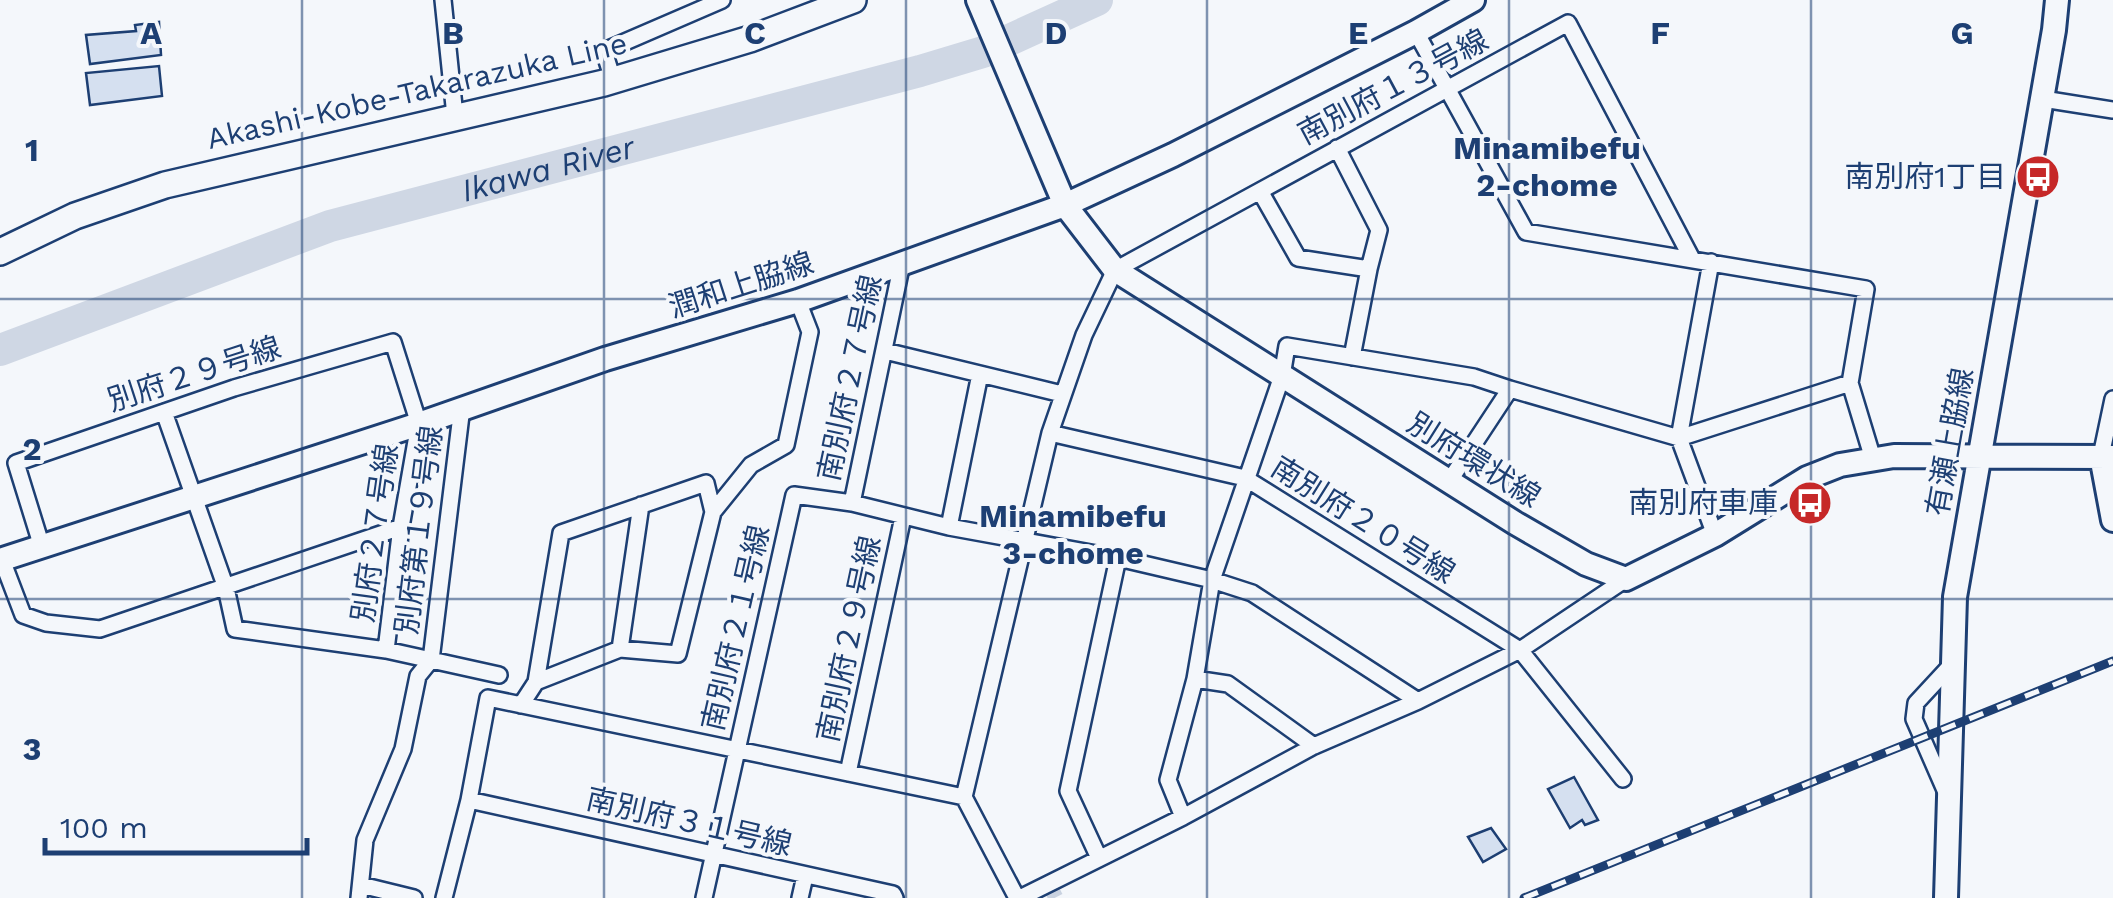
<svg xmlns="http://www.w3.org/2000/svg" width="2113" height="898" font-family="'Work Sans','Noto Sans JP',sans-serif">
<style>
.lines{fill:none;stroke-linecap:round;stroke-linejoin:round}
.river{stroke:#cfd7e4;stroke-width:32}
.building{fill:#d5e0f0;stroke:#1d3f73;stroke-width:2.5}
.street-tunnel{stroke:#c9d2e0;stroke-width:15;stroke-dasharray:15 8;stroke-linecap:butt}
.street-casing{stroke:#1d3f73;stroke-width:20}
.secondary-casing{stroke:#1d3f73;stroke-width:28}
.primary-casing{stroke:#1d3f73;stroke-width:30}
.street{stroke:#f4f7fb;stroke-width:15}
.secondary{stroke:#f4f7fb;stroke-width:22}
.primary{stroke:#f4f7fb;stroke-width:25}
.rail-casing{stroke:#1d3f73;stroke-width:9}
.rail{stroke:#f4f7fb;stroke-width:5;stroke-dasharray:15;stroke-linecap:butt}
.grid{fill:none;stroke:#1d3f73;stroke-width:2.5;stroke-opacity:0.55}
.labels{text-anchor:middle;stroke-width:8;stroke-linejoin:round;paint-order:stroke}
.street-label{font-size:30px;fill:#1d3f73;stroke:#f4f7fb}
.poi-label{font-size:30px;fill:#1d3f73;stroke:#f4f7fb;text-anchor:end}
.neighbourhood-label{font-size:32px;font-weight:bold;fill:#1d3f73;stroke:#f4f7fb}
.water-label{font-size:32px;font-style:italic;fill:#1d3f73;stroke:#f4f7fb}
.grid-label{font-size:32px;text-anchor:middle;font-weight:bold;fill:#1d3f73;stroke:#f4f7fb;stroke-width:8;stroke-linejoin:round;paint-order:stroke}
</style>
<rect width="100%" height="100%" fill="#f4f7fb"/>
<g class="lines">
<path class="river" id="s1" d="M0 350 330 226 920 71 983 52 1097 0"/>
</g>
<path class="building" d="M159 22 161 55 90 64 86 35 136 31 135 25Z
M159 66 162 96 90 105 86 73Z
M1574 777 1598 820 1585 825 1582 820 1570 828 1548 789Z
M1491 828 1506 849 1483 862 1468 837Z"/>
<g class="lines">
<path class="street-tunnel" d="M1049 884 1056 898"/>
<defs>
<path id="street" d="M443 0 455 116
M1416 32 1526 232 1866 289 1850 383 1679 438 1510 389 1450 480
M613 80 604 51 722 0
M2043 99 2113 110
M1260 191 1298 258 1369 269 1379 230 1337 148
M1711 262 1679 438 1715 535
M885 351 1062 394
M1352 357 1369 269
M1850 383 1873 459
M164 412 226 588 235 629 386 650 499 675
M1050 433 1245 478 1520 650 1623 779
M2101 456 2113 399
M852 503 902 263
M949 527 980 374
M42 547 16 463 234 388 393 342 419 424 401 527 386 650
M2 560 23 615 46 623 100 629 401 527
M620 649 641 505
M1195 679 1228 684 1314 746
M536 682 561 533 706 483 713 512
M521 705 536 682 620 649 678 654 713 512 751 465 786 445 810 332 798 301
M848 773 903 517
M1945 790 1914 719 1916 703 1953 663
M964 797 1050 433 1084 335 1115 270 1568 23 1692 259
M469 800 893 894 895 898
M1183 817 1168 780 1195 679 1212 580 1282 376 1287 346 1474 377 1510 389
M1099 858 1068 791 1118 558
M361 885 414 898
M359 898 365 840 403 749 418 676 431 660 462 407
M444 898 469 800 488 698 964 797 1017 898
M704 898 794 495 852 503 949 527 1118 558 1212 580 1252 593 1418 701
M800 898 805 876
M1020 898 1183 817 1314 746 1418 701 1520 650 1626 579"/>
<path id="secondary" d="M978 0 1065 205 1115 270 1515 523 1586 564 1626 579 1715 535 1807 478 1840 465 1894 456 2113 457
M2101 456 2113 520
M0 560 419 424 605 359 798 301 1065 205 1173 155 1416 32 1473 0
M1946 898 1955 597 2054 30 2057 0"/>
<path id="primary" d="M0 252 75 216 165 185 604 83 750 39 853 0"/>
</defs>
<use href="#street" class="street-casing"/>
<use href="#secondary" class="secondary-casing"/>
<use href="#primary" class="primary-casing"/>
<use href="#street" class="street"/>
<use href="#secondary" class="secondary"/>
<use href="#primary" class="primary"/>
<defs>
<path id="rail" d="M1524 898 2113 661"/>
</defs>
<use href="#rail" class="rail-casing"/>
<use href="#rail" class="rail"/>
</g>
<path class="grid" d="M302 0V898M604 0V898M906 0V898M1207 0V898M1509 0V898M1811 0V898M0 299H2113M0 599H2113"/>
<defs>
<symbol id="bus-disc" viewBox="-11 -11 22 22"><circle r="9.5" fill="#c62828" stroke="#f4f7fb"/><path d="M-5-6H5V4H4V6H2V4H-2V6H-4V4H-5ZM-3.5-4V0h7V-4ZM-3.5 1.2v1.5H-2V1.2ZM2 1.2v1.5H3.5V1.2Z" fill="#fff"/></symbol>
</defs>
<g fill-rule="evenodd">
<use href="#bus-disc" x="2013" y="152" width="50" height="50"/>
<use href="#bus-disc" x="1785" y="478" width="50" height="50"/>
</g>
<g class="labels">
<g class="street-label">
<text transform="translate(1393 87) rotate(-28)" y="10">南別府１３号線</text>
<text transform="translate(417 91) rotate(-13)" y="10">Akashi-Kobe-Takarazuka Line</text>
<text transform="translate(741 285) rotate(-18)" y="10">潤和上脇線</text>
<text transform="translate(194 374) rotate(-18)" y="10">別府２９号線</text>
<text transform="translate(850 378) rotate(-78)" y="10">南別府２７号線</text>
<text transform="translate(1950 442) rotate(-80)" y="10">有瀬上脇線</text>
<text transform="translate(1474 460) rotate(32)" y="10">別府環状線</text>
<text transform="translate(1363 520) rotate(32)" y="10">南別府２０号線</text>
<text transform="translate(419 530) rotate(-83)" y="10">別府第１９号線</text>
<text transform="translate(375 533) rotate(-82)" y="10">別府２７号線</text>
<text transform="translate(736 628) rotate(-77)" y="10">南別府２１号線</text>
<text transform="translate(849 639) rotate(-78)" y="10">南別府２９号線</text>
<text transform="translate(689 822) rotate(13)" y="10">南別府３１号線</text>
</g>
<g class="poi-label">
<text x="2006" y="187">南別府1丁目</text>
<text x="1778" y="513">南別府車庫</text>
</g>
<g class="neighbourhood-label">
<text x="1547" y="159">Minamibefu<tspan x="1547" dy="37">2-chome</tspan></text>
<text x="1073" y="527">Minamibefu<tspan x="1073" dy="37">3-chome</tspan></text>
</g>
<g class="water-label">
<text dy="11" stroke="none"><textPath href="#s1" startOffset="578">Ikawa River</textPath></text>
</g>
</g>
<g class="grid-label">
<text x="151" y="44">A</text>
<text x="453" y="44">B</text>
<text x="755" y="44">C</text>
<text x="1056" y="44">D</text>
<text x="1358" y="44">E</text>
<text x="1660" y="44">F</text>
<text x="1962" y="44">G</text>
<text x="32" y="161">1</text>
<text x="32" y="460">2</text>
<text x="32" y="760">3</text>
</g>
<path d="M45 838v15h262v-15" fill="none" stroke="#1d3f73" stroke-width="5"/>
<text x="60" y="838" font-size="30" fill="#1d3f73" stroke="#f4f7fb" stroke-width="8" paint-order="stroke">100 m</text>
</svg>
